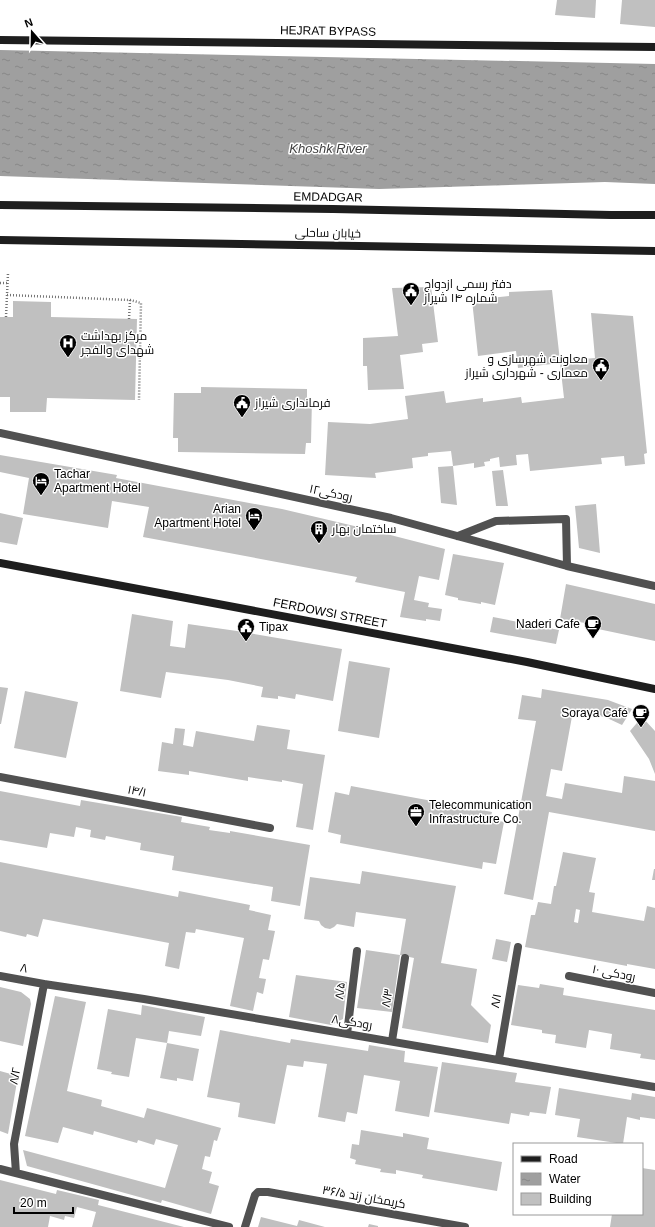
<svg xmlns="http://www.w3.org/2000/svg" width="655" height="1227" font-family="Helvetica,Cairo,sans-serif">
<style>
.water{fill:url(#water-ripples)}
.building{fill:#c0c0c0;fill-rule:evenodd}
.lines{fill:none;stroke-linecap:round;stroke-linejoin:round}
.path{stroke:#737373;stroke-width:2.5;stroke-dasharray:1 2;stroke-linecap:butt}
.street{stroke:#515151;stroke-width:8}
.secondary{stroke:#1e1e1e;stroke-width:8}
.labels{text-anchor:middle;stroke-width:3;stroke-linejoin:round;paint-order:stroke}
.street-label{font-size:12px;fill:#000;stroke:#fff}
.poi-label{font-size:12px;fill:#000;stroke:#fff;text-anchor:start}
.water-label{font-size:13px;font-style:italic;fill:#404040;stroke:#fff}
</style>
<defs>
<pattern id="water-ripples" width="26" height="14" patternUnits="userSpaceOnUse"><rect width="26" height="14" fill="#9f9f9f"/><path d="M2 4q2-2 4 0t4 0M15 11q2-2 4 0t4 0" fill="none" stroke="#878787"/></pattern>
</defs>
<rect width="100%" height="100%" fill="#fff"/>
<path class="water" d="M0 50 655 64V184L605 182 379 189 0 176Z"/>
<path class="building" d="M557 0H596L595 18 555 15Z
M622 0H655V27L620 24Z
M431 287 438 342 422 344 423 352 400 355 404 389 368 390 367 366H363V338L398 336 392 288Z
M552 290 560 361 595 358 591 313 633 316 647 453 644 454 645 464 625 466 624 456 601 458 602 464 530 471 528 454 516 455 517 465 500 467 499 457 490 459V461L484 462 485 466 474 468V463L453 466 451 451 428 453V456L412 458 413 468 375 473 376 478 325 475 328 422 370 424 408 419 405 396 444 391 446 403 483 398V402L521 397 522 403 564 398 560 363 518 368 516 351 478 356 472 300 509 296V292Z
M13 301 51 302V317L137 319 135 400 47 398 46 412H10V397H0V317H13Z
M201 387 307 389V398H312L311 443H306L305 454 178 452V438H173L174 393H201Z
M0 455 117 475 116 478 282 509 367 529 445 549 439 580 419 576 414 600 429 603 428 607 442 609 440 621 426 619V621L400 617 405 592 355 582 357 577 143 537 149 507 112 501 108 528 23 514 29 478 0 472Z
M453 466 457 505 441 503 438 467Z
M503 470 508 506H496L492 471Z
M596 504 600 553 579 548 575 506Z
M0 513 23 518 17 545 0 542Z
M453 554 504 563 495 605 481 602V604L458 600V598L445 595Z
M566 584 655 604V641L598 629V625L560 619Z
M132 614 173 621 170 646 185 648 188 624 237 631 342 649 333 701 296 694 295 699 278 696V699L261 697 263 687 228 680 166 672 161 698 120 691Z
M493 617 559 630 556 644 490 632Z
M349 661 390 668 379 738 338 731Z
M0 687 8 688 1 724H0Z
M542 689 608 700 632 709 622 725 605 717 573 711 562 771 551 769 546 796 562 799 565 783 622 793 624 776 655 781V831L549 812 533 900 504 894 536 721 518 719 522 695 541 698Z
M25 691 78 702 66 758 14 748Z
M642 717 655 731V774L649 759 630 731Z
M257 725 290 730 287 749 325 755 313 830 296 827 303 784 282 780V782L248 777V781L189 771V775L158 771 162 742 173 744 175 728 185 729 183 745 193 747 196 731 254 741Z
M351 786 492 812 490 819 504 822 496 864 483 862 482 869 340 843 341 835 328 832 335 792 349 795Z
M0 791 80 806 81 800 182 817 181 822 210 827 209 830 230 833V831L310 845 300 906 271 901 273 887 172 870 174 856 140 850 141 843 106 836 105 840 90 837 91 830 76 827 74 837 50 833 47 848 0 840Z
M563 852 596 858 589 892 595 893 592 912 644 921 647 906 655 908V969L627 964V966L525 947 531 915H535L538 902 551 904 554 886H556ZM576 909 580 910 578 923 574 922Z
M0 862 178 897 179 891 250 905 249 910 271 915 268 930 275 931 269 960 263 959 259 978 266 979 263 994 257 992 253 1011 230 1006 244 938 196 929 195 933 186 932 179 969 165 966 169 943 43 919 38 937 27 934 26 937 0 931Z
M654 869H655V880H652Z
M362 871 456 886 441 963 477 969 471 1005 491 1025 488 1043 402 1028 414 958 400 955 406 919 356 912 354 927 337 924 334 927 330 929 325 928 321 925 319 921 304 919 310 877 360 884Z
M496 939 511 942 507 962 492 959Z
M366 950 400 955 392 1012 357 1008Z
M296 975 347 982 343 1019 331 1025 289 1017Z
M540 984 564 988 563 995 655 1010V1060L640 1058 641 1054 610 1049 612 1034 589 1030 586 1048 555 1043 556 1035 542 1033V1030L511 1025 518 985 539 988Z
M0 987 21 992 30 999 31 1004 23 1046 0 1041Z
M55 996 86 1002 67 1091 102 1100 101 1106 144 1118 147 1108 221 1128 217 1141 214 1140 210 1157 205 1156 202 1169 212 1172 209 1183 219 1186 211 1214 162 1200 161 1203 27 1166 23 1150 165 1188 178 1145 156 1139 154 1145 138 1140 137 1143 94 1131 93 1135 63 1127 58 1143 25 1136Z
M142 1005 205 1017 201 1036 169 1031 167 1043 136 1038 129 1077 111 1074 112 1072 97 1069 108 1009 141 1015Z
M220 1030 290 1043 291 1039 368 1051 369 1045 405 1051 404 1062 438 1067 429 1117 395 1111 400 1081 364 1075 357 1114 347 1112 345 1122 318 1117 327 1064 304 1061 303 1067 287 1065 275 1124 238 1117 240 1103 207 1097Z
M167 1043 199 1049 193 1081 177 1078V1081L160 1078Z
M442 1062 517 1073 515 1082 551 1087 546 1114 530 1112 529 1116 511 1113 509 1124 434 1112Z
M0 1071 18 1076 8 1134 0 1131Z
M559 1088 631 1100 632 1093 655 1097V1119L640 1117V1120L627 1117 623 1144 577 1137 580 1119 555 1115Z
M361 1130 403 1137V1133L429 1138 427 1149 502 1162 497 1191 422 1178 423 1175 396 1170V1174L380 1172 381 1169 355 1164 356 1160 350 1158 352 1144 359 1145Z
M642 1168 655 1170V1227H610L612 1214H642Z
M0 1180 56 1194 57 1190 99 1200 98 1205 184 1227H92L96 1212 77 1207 74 1218 65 1216 64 1220 50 1216 48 1227H0Z
M261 1217 297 1226 299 1220 325 1227H258Z
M369 1224 378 1226V1227H368Z"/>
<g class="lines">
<path class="path" d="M0 283H7
M7 295 130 300 141 303 139 400
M6 317 8 273
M129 319 130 300"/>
<path class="street" d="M0 433 391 518 567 566 655 586
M458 536 496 521 566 519 567 566
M0 777 270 828
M0 976 44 984 144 999 655 1087
M569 976 655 993
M347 1034 357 951
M392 1041 405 958
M499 1059 518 947
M0 1169 229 1227
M16 1173 14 1144 44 984
M245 1227 255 1195 258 1192H268L465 1227"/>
<path class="secondary" d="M0 40 655 47
M0 205 333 209 611 215H655
M0 240 655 251
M0 563 527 662 655 689"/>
</g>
<defs>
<symbol id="civic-pin" viewBox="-11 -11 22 30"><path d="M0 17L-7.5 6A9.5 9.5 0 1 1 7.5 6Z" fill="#000" stroke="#fff"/><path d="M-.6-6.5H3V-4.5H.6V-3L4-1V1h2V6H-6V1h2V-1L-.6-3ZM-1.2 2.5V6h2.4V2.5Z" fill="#fff"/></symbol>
<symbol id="hospital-pin" viewBox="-11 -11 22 30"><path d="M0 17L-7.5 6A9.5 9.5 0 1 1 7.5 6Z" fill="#000" stroke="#fff"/><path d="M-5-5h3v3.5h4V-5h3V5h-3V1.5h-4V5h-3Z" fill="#fff"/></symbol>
<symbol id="hotel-pin" viewBox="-11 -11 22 30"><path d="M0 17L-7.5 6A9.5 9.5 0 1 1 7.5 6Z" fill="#000" stroke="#fff"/><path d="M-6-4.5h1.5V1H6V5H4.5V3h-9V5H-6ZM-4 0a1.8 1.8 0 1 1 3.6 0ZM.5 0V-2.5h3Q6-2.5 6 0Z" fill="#fff"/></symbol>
<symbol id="building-pin" viewBox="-11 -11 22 30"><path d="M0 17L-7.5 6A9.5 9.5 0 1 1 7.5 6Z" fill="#000" stroke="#fff"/><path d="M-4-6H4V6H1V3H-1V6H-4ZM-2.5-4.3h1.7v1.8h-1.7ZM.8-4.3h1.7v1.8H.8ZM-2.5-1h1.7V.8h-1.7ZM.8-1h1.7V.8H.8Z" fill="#fff"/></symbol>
<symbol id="cafe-pin" viewBox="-11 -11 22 30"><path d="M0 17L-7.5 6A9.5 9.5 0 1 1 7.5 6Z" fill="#000" stroke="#fff"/><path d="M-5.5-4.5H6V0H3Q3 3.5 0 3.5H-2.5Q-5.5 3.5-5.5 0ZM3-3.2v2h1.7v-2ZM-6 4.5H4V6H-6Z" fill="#fff"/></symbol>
<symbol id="office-pin" viewBox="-11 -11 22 30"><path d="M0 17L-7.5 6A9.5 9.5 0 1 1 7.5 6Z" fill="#000" stroke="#fff"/><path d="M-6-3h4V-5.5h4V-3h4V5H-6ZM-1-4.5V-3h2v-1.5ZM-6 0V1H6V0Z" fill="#fff"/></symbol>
</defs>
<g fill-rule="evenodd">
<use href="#civic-pin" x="401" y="281" width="20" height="27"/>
<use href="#hospital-pin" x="58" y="333" width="20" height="27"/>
<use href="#civic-pin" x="591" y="356" width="20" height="27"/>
<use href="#civic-pin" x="232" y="393" width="20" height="27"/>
<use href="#hotel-pin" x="31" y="471" width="20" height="27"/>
<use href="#hotel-pin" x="244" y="506" width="20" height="27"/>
<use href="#building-pin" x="309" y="519" width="20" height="27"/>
<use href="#cafe-pin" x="583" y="614" width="20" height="27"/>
<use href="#civic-pin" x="236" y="617" width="20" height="27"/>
<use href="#cafe-pin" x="631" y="703" width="20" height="27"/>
<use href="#office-pin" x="406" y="802" width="20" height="27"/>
</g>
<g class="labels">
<g class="street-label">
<text transform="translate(328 31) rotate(1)" y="4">HEJRAT BYPASS</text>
<text transform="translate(328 197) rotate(1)" y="4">EMDADGAR</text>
<text transform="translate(328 233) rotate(1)" y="4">خیابان ساحلی</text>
<text transform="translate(331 493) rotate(12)" y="4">رودکی۱۲</text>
<text transform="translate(330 613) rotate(11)" y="4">FERDOWSI STREET</text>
<text transform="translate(137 791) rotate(11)" y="4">۱۴/۱</text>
<text transform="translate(24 968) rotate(11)" y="4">۸</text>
<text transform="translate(614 973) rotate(11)" y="4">رودکی ۱۰</text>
<text transform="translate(340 991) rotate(-83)" y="4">۸/۵</text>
<text transform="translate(387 998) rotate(-81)" y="4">۸/۳</text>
<text transform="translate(496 1001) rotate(-80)" y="4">۸/۱</text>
<text transform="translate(352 1022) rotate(9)" y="4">رودکی۸</text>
<text transform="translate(15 1076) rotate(-79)" y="4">۸/۲</text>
<text transform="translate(364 1197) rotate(10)" y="4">کریمخان زند ۳۶/۵</text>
</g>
<g class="poi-label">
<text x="424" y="288">دفتر رسمی ازدواج<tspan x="424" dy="14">شماره ۱۴ شیراز</tspan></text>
<text x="81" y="340">مرکز بهداشت<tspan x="81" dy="14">شهدای والفجر</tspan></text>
<text x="588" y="363" text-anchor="end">معاونت شهرسازی و<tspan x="588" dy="14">معماری - شهرداری شیراز</tspan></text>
<text x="255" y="407">فرمانداری شیراز</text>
<text x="54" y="478">Tachar<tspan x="54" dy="14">Apartment Hotel</tspan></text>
<text x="241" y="513" text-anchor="end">Arian<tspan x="241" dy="14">Apartment Hotel</tspan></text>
<text x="332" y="533">ساختمان بهار</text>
<text x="580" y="628" text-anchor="end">Naderi Cafe</text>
<text x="259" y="631">Tipax</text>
<text x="628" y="717" text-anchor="end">Soraya Café</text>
<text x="429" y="809">Telecommunication<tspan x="429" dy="14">Infrastructure Co.</tspan></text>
</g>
<g class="water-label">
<text x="328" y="153">Khoshk River</text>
</g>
</g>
<rect x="513" y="1143" width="130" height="72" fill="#ffffff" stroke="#999999"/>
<rect x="521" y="1156" width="20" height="6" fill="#1e1e1e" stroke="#999999"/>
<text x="549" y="1163" font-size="12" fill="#000000">Road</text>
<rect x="521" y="1173" width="20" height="12" fill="url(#water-ripples)" stroke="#999999"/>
<text x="549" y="1183" font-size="12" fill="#000000">Water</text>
<rect x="521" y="1193" width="20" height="12" fill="#c0c0c0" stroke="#999999"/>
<text x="549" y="1203" font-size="12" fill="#000000">Building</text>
<g transform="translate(32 32) rotate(340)" stroke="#ffffff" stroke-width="3" paint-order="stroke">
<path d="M0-3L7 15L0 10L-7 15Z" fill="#000000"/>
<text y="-6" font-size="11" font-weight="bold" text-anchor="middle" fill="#000000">N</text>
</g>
<path d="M14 1207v6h59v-6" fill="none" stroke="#000000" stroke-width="2"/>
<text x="20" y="1207" font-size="12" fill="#000000" stroke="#ffffff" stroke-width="3" paint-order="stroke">20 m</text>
</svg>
